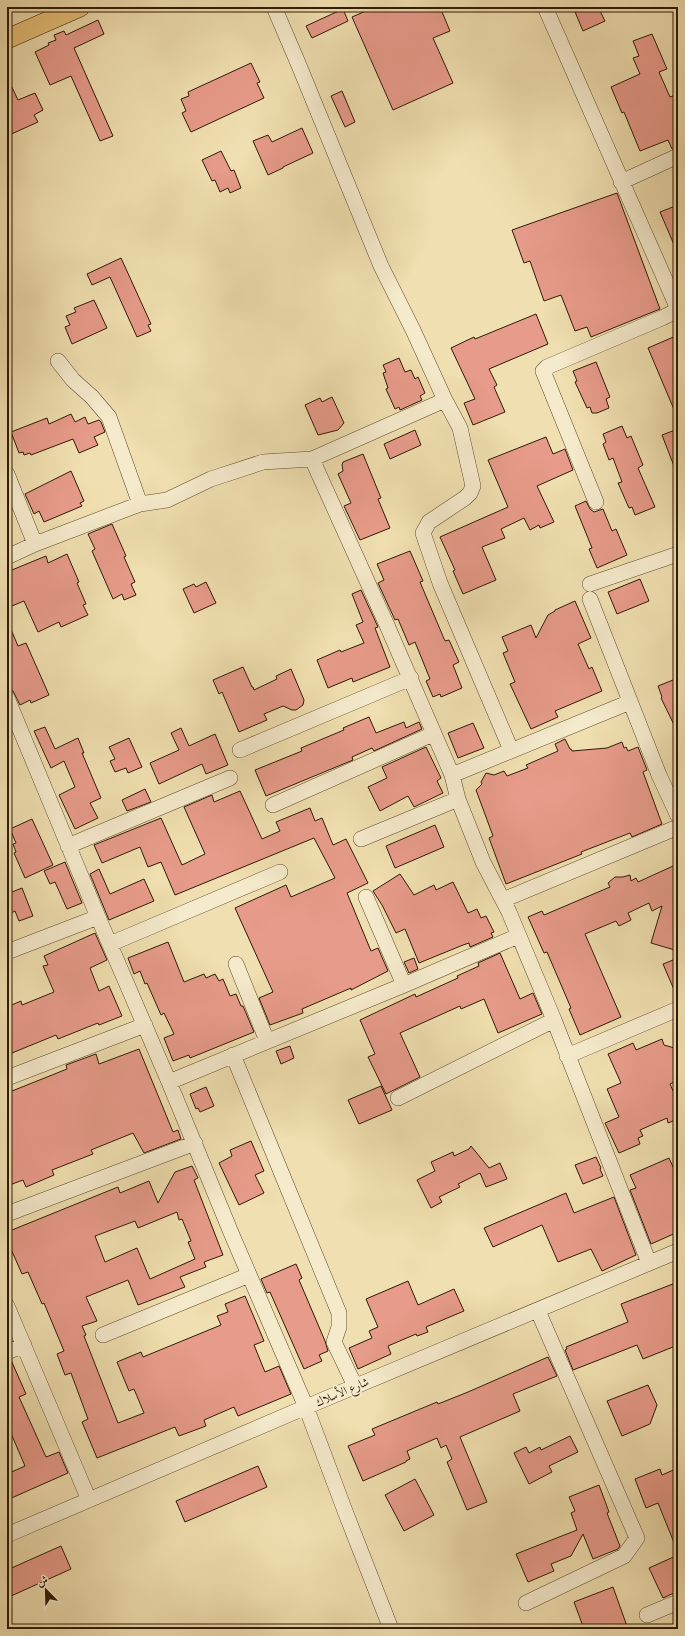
<svg xmlns="http://www.w3.org/2000/svg" width="685" height="1636" font-family="'IM FELL English',Amiri,serif">
<style>
.building{fill:#e79b8a;stroke:#2f1a04;fill-rule:evenodd}
.lines{fill:none;stroke-linecap:round;stroke-linejoin:round}
.minor-casing{stroke:#5f4b2f;stroke-width:16}
.major-casing{stroke:#2f1a04;stroke-width:20}
.minor{stroke:#f5eacc;stroke-width:15}
.major{stroke:#e8c078;stroke-width:19}
.labels{text-anchor:middle;stroke-width:3.5;stroke-linejoin:round;paint-order:stroke}
.street-label{font-size:12px;fill:#2f1a04;stroke:#f5eacc}
</style>
<rect width="100%" height="100%" fill="#f0dfb0"/>
<filter id="stains"><feTurbulence type="fractalNoise" baseFrequency=".005" numOctaves="4"/><feColorMatrix values="0 0 0 0 .2 0 0 0 0 .09 0 0 0 0 .02 0 0 0 .5 -.17"/></filter>
<radialGradient id="worn" r=".72"><stop offset=".6" stop-color="#630" stop-opacity="0"/><stop offset="1" stop-color="#630" stop-opacity=".3"/></radialGradient>
<path class="building" d="M375 7H440L450 31 433 38 453 83 393 110 352 17Z
M573 7H598L605 21 583 31Z
M343 9 348 21 312 38 306 26Z
M98 20 104 34 74 48 113 136 100 141 71 76 50 85 35 52 49 45 48 43 56 40 54 35 64 31 66 35Z
M652 34 667 69 659 72 670 97 678 94V147L672 149 668 140 640 151 624 112 622 113 611 87 640 74 633 58 639 56 633 41Z
M251 63 260 82 257 83 264 98 191 132 182 113 186 111 181 99 189 96 188 92Z
M7 77 18 100 35 93 43 110 34 115 38 122 7 136Z
M342 91 355 122 345 127 331 96Z
M302 128 313 153 283 167V168L268 175 253 141 268 135 272 142Z
M221 151 231 171 234 170 241 188 230 193 228 188 220 192 215 180 212 181 202 160Z
M617 193 660 309 591 337 587 327 575 331 561 295 544 301 530 261 524 263 512 230Z
M678 205V254L660 212Z
M121 258 151 324 148 325 151 331 137 337 110 277 92 285 87 274Z
M94 300 107 328 72 344 65 327 70 325 66 316 76 312 74 308Z
M536 314 548 344 489 369 497 385 494 387 505 412 473 425 464 403 475 399 451 348 474 337 475 339Z
M678 335V419L648 348Z
M399 358 405 372 411 370 415 379 418 377 425 393 420 396 422 400 400 410 399 407 395 409 386 389 388 388 383 373 386 372 383 365Z
M596 362 610 397 606 399 609 408 597 413H592L590 407 587 408 575 382 577 381 573 371Z
M332 397 344 423 338 430 318 435 305 405 320 398 322 402Z
M71 414 75 422 85 417 88 424 99 420 101 422 105 432 94 437 98 445 79 453 73 439 31 455 30 453 24 455 23 452 19 453 11 432 47 418 49 424Z
M622 426 627 438 631 436 643 465 638 468 655 507 635 515 632 507 629 508 618 483 622 482 613 458 609 460 603 444 606 442 603 434Z
M678 429V474H677L662 435Z
M415 430 421 445 390 459 384 444Z
M546 437 553 454 565 449 573 470 537 486 554 522 540 528 539 525 530 530 524 518 501 529 505 538 482 547 496 580 463 594 453 571 455 570 440 537 508 507 488 460Z
M363 454 381 498 378 499 390 528 360 540 344 506 351 503 338 474 343 471 342 465 343 462Z
M71 471 84 501 80 503 82 506 44 522 39 511 34 514 25 494Z
M586 501 590 509 594 512 603 509 612 531 616 529 627 555 597 568 589 549 592 548 575 506Z
M112 524 126 556 124 557 135 582 131 584 136 595 124 600 122 594 113 599 92 551 95 549 88 534Z
M410 551 423 581 420 582 445 641 449 640 459 662 453 665 462 688 441 697 440 694 433 697 426 681 430 679 415 642 409 645 398 619 395 620 378 583 384 580 377 564Z
M67 554 79 582 77 583 86 604 83 605 88 615 61 627 59 622 38 632 24 601 7 608V572L46 556 48 563Z
M640 579 649 601 617 614 608 592Z
M206 582 216 603 194 613 183 589 194 584 196 587Z
M361 590 378 627 375 628 390 667 353 682 352 678 328 688 317 660 340 650 341 652 364 643 356 625 363 622 352 594Z
M575 601 591 638 578 644 589 669 592 667 602 691 555 711 558 717 531 729 510 684 515 682 503 653 508 651 502 637 531 625 536 638 548 615 555 611V610Z
M7 620 18 646 26 643 49 695 31 703 30 700 20 705 13 691 7 689Z
M243 667 252 687H253L254 690 277 679 276 676 291 669 304 700 303 705 296 710H292L283 706 264 714 267 720 239 732 222 692 219 694 213 680Z
M678 678V733L661 698 662 697 658 686Z
M369 717 376 733 404 722 406 728 419 722 422 729 374 751 372 748 352 757 353 760 266 796 255 770 302 751 301 748 344 730 343 728Z
M473 723 484 748 458 758 448 733Z
M45 727 55 749 78 738 84 753H82L101 798 90 803 98 818 75 829 59 795 75 787 64 761 51 768 34 731Z
M181 728 189 746 215 734 228 765 206 774 202 764 159 784 150 763 179 750 171 733Z
M129 738 142 767 128 773 126 768 115 772 110 761 115 759 109 747Z
M565 739 570 749H571L572 751 607 748 622 742 624 748 626 747 628 751 638 747 647 770 643 772 662 824 632 837 630 833 581 852 582 854 506 884 489 838 493 836 476 790 482 784 481 782 486 773 494 775 504 771 507 776 528 768 526 765 558 751 555 744Z
M426 747 441 778 437 781 443 793 414 807 408 796 380 811 368 787 387 778 382 767Z
M145 789 151 802 127 811 122 800Z
M240 791 262 839 280 831 276 822 310 808 315 821 322 818 333 845 346 839 368 883 347 893 371 951 378 948 388 971 351 990V988L302 1009 303 1013 270 1025 259 998 273 992 235 908 286 885 291 897 335 878 314 838 175 895 161 862 148 867 140 847 102 863 94 845 161 818 182 865 205 854 184 807 212 795 214 802Z
M32 819 53 865 25 878 14 853 16 852 13 844 16 843 10 829Z
M435 825 444 847 395 868 386 846Z
M65 862 82 903 67 909 55 882 50 884 44 871Z
M673 866 678 876V951L651 943 662 906 652 911 649 903 628 913 631 920 619 926 616 921 585 934 621 1017 580 1035 569 1009 571 1008 547 952 544 953 528 917 542 911 544 915 610 887 608 883 615 877H623L630 875 631 881 636 878 638 882Z
M99 869 110 894 144 879 154 901 109 920 90 874Z
M400 874 414 895 434 885 436 890 453 882 468 913 477 909 481 918 486 916 494 932 491 933 493 937 470 947 469 943 463 945 419 963 405 929 396 933 382 905 373 891Z
M22 888 33 916 19 921 15 911 7 915V894Z
M95 933 107 960 90 968 99 991 109 986 122 1016 99 1025 98 1023 58 1039 56 1035 7 1055V1007L21 1001 22 1005 54 992 43 966 48 965 44 956Z
M168 942 184 982 204 974 206 978 215 974 219 981 223 979 230 996 236 994 241 1006H243L254 1032 190 1058 189 1055 173 1061 164 1038 174 1034 164 1013 161 1015 147 983 145 984 140 971 134 974 128 958Z
M500 953 520 999 533 993 542 1014 498 1033 484 999 461 1009 460 1006 400 1033 420 1077 386 1094 368 1057 375 1054 360 1020 415 994 416 997 458 978 457 976 479 966 478 963Z
M414 958 418 969 409 973 404 962Z
M678 958V999L663 964Z
M662 1039 664 1045 678 1049V1080L670 1084 678 1102V1119L668 1123 667 1118 640 1130 643 1136 638 1138 640 1144 619 1153 605 1123 619 1117 607 1089 621 1083 608 1054 633 1043 636 1050Z
M290 1046 294 1058 281 1064 276 1051Z
M139 1049 173 1132 178 1130 181 1139 144 1153 133 1133 91 1150 93 1154 52 1170 54 1175 26 1187 23 1180 7 1186V1093L67 1069 66 1065 96 1054 99 1064Z
M381 1086 392 1110 359 1124 348 1100Z
M206 1087 214 1106 200 1112 198 1108 196 1109 190 1094Z
M251 1141 264 1171 255 1175 264 1193 239 1205 219 1163 232 1156 230 1150Z
M471 1146 489 1168 500 1163 507 1179 486 1187 480 1173 458 1184 460 1187 439 1197 442 1202 431 1208 417 1180 435 1171 431 1162 453 1152 454 1156 469 1149Z
M596 1157 601 1168 600 1169 603 1176 583 1184 575 1165Z
M669 1158 678 1178V1232L651 1244 630 1190 636 1188 630 1175Z
M192 1166 198 1178 194 1180 223 1255 204 1262 206 1267 180 1277 185 1287 138 1305 128 1280 86 1297 97 1321 82 1326 86 1335 84 1336 118 1423 144 1413 134 1389 129 1391 117 1362 141 1352 143 1357 221 1325 217 1316 228 1312 225 1304 245 1296 264 1341 254 1345 265 1372 279 1366 291 1394 238 1416 234 1407 204 1420 206 1426 179 1436 175 1427 97 1458 82 1422 88 1419 71 1373 65 1375 57 1354 64 1351 44 1303 42 1304 28 1272 22 1274 7 1240V1232L118 1187 120 1193 149 1181 158 1203 175 1172ZM177 1212 179 1220 182 1219 191 1241 188 1242 195 1259 150 1279 137 1248 105 1262 95 1236 135 1221 138 1228Z
M566 1193 574 1213 614 1197 636 1255 602 1271 591 1249 558 1262 542 1225 493 1247 484 1228Z
M296 1264 302 1278 299 1280 325 1341 328 1351 319 1355 322 1361 304 1369 270 1292 267 1293 261 1279Z
M408 1281 418 1305 454 1289 464 1311 426 1327 428 1332 417 1336 416 1334 388 1346 391 1354 358 1369 349 1348 372 1338 369 1331 378 1327 366 1299Z
M678 1282V1345L643 1359 637 1345 573 1370 565 1350 567 1349 566 1347 628 1322 621 1304Z
M548 1357 557 1376 513 1394 520 1411 460 1437 487 1502 467 1510 447 1462 452 1459 446 1445 441 1448 437 1438 407 1451 410 1459 406 1461V1462L363 1481 348 1446 375 1435 372 1429 437 1402 438 1404 468 1392Z
M11 1360 26 1394 19 1397 46 1457 59 1452 68 1473 7 1500V1474L25 1466 7 1424V1361Z
M648 1385 657 1405 650 1424 622 1436 607 1401Z
M570 1436 578 1452 549 1466 552 1472 529 1484 514 1453 526 1447 529 1453 540 1447 541 1450Z
M258 1466 267 1487 185 1522 176 1501Z
M678 1468V1550H677L658 1503 646 1508 635 1479 660 1469 662 1475Z
M415 1479 434 1515 404 1531 385 1495Z
M599 1485 609 1512 607 1513 620 1546 618 1549 593 1559 583 1534 571 1556 551 1564 554 1571 528 1582 516 1554 577 1530 571 1513 575 1511 569 1497Z
M61 1546 71 1569 11 1596 7 1587V1570Z
M678 1555V1591L663 1598 649 1568Z
M613 1587 628 1629H584L574 1602Z"/>
<g class="lines">
<defs>
<path id="minor" d="M274 7 298 63 381 266 413 330 445 400
M545 7 678 309
M621 182 678 156
M58 361 73 380 92 397 109 417 140 504
M312 459 386 623 452 775 458 799 483 862 509 912 554 1020 649 1263
M7 474 35 544
M596 502 543 371 547 367 662 318 678 310
M7 557 35 544 140 504 167 500 211 479 263 462 312 459 445 400 460 428 473 486 470 493 465 498 429 522 423 533 440 583 511 750
M590 584 678 554
M590 599 659 775 678 816
M7 698 98 917 169 1082 232 1235 306 1407 345 1511 391 1629
M240 750 411 678
M452 775 630 702
M273 805 433 734
M361 839 458 799
M68 846 230 778
M366 897 404 985
M503 900 678 827
M110 944 280 872
M7 952 98 917
M236 964 267 1041
M233 1055 339 1313V1327L334 1342 355 1386
M567 1056 678 1009
M7 1078 145 1025
M169 1082 404 985 518 936
M398 1098 554 1020
M7 1214 195 1143
M7 1306 89 1500
M103 1335 249 1275
M7 1352 24 1345
M7 1535 306 1407 678 1251
M526 1603 624 1556 637 1538 538 1311
M647 1615 678 1602"/>
<path id="major" d="M7 39 80 7"/>
</defs>
<use href="#minor" class="minor-casing"/>
<use href="#major" class="major-casing"/>
<use href="#minor" class="minor"/>
<use href="#major" class="major"/>
</g>
<g class="labels">
<g class="street-label">
<text transform="translate(342 1392) rotate(-23)" y="4">شارع الأسلاك</text>
</g>
</g>
<rect width="685" height="1636" fill="none" stroke="#f0dfb0" stroke-width="24"/>
<rect x="8" y="8" width="669" height="1620" fill="none" stroke="#2f1a04" stroke-width="2"/>
<rect x="12" y="12" width="661" height="1612" fill="none" stroke="#2f1a04"/>
<g transform="translate(46 1590) rotate(337)" stroke="#f5eacc" stroke-width="3" paint-order="stroke">
<path d="M0-3L7 15L0 10L-7 15Z" fill="#2f1a04"/>
<text y="-6" font-size="11" font-weight="bold" text-anchor="middle" fill="#2f1a04">ش</text>
</g>
<rect width="100%" height="100%" filter="url(#stains)"/>
<rect width="100%" height="100%" fill="url(#worn)"/>
</svg>
